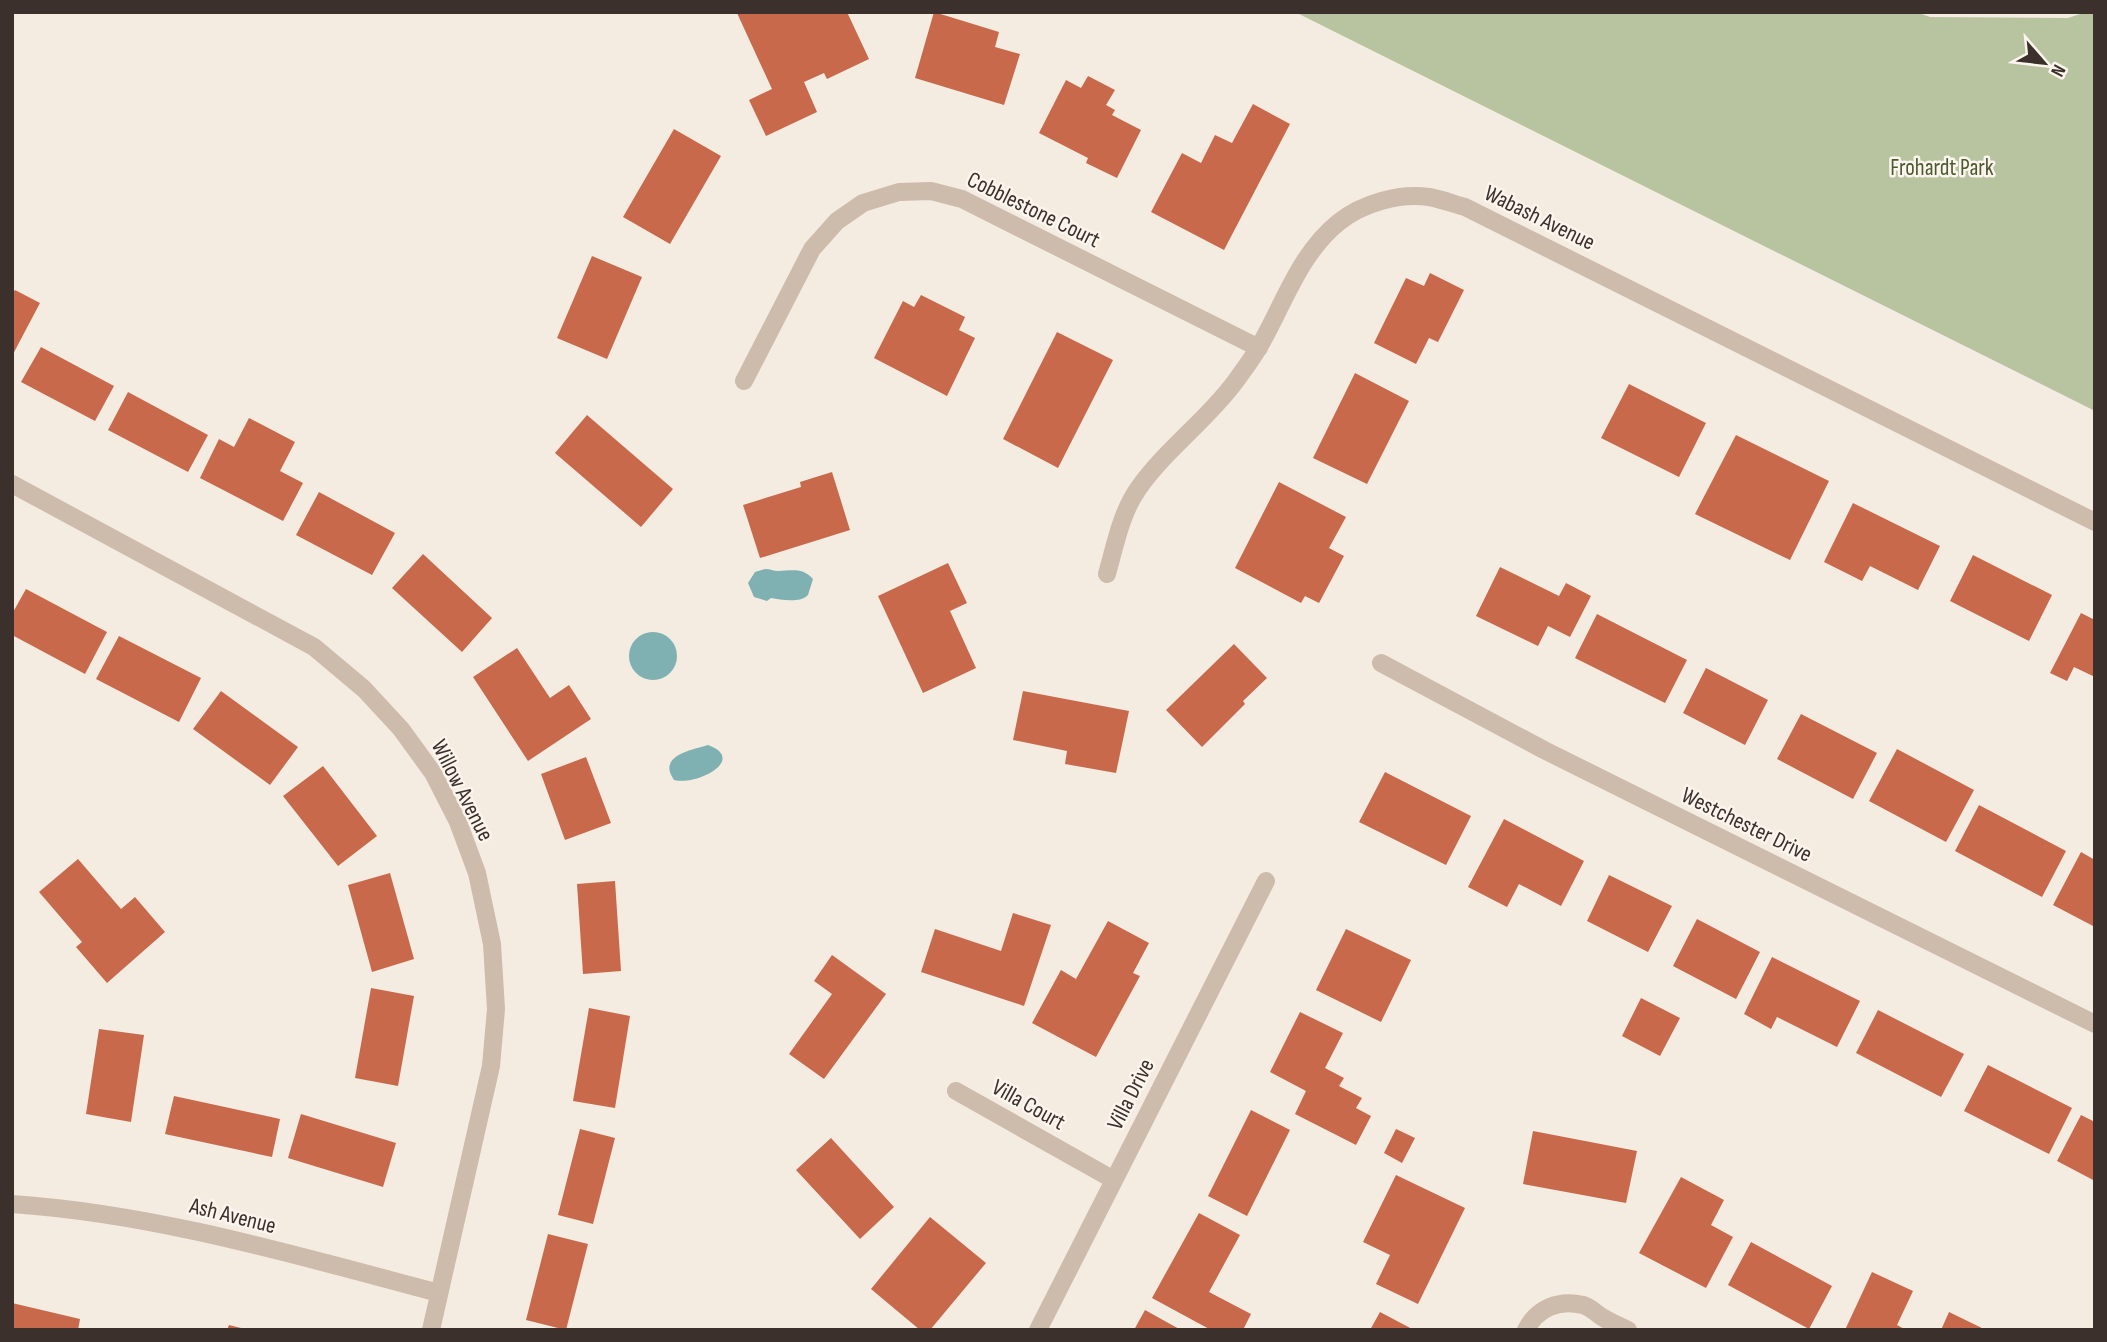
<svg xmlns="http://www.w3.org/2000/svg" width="2107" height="1342" font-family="'Sofia Sans Condensed',sans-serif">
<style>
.green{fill:#b8c4a0}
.water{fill:#7fb0b2}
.building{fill:#c8694b}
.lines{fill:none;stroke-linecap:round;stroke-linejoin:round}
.minor{stroke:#cdbbac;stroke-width:18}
.labels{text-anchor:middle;stroke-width:5;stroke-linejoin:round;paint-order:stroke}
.park-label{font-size:23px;fill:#4a5a2e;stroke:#fbf5ee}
.street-label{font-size:23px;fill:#3b302b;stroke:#fbf5ee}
</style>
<rect width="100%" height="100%" fill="#f4ebe1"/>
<path class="green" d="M1295 12H1916L1930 17 2068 18 2086 12H2095V411Z"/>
<path class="water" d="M765 569C770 569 774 571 778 571 791 571 802 567 813 579L808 595C801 603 781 600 771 598L767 601 754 597 748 583 755 572Z
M629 656a24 24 0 1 1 48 0a24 24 0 1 1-48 0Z
M708 745C747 759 698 786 674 780 657 756 691 750 708 745Z"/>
<path class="building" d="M739 12H847L869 59 827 79 824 73 804 82 817 112 766 136 749 100 772 89 737 13Z
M934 12 999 32 995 47 1020 54 1004 105 915 78Z
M1088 76 1115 90 1106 105 1115 110 1112 115 1141 130 1117 178 1086 163 1088 158 1039 133 1066 80 1081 88Z
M1253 104 1290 124 1224 250 1151 212 1182 153 1201 163 1215 135 1232 143Z
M674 129 721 156 670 244 623 217Z
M592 256 642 277 607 359 557 338Z
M1430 273 1464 290 1438 342 1429 338 1416 364 1374 343 1406 278 1424 286Z
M15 290 40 303 12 356V294Z
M921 295 965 317 959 330 975 338 947 396 874 358 903 301 914 307Z
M1057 332 1113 360 1058 468 1003 439Z
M41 347 114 386 95 421 21 382Z
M1355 373 1409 401 1367 484 1313 458Z
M1629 384 1706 423 1679 477 1601 438Z
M128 392 208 435 188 472 108 430Z
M587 415 673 489 641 527 555 453Z
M249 418 295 442 280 471 303 483 283 521 200 478 219 439 234 447Z
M1736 435 1829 481 1790 560 1695 514Z
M832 472 850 530 760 558 743 505 801 487 800 482Z
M1279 482 1346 517 1329 548 1344 556 1319 603 1305 596 1301 603 1235 568Z
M319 492 395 533 372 575 296 535Z
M1853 503 1940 546 1918 590 1870 566 1862 581 1824 562Z
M423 554 492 618 462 652 392 588Z
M1973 555 2052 595 2029 641 1950 601Z
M948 563 967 603 950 611 976 668 923 693 878 596Z
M1500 567 1559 596 1566 583 1591 596 1570 637 1548 626 1538 646 1476 616Z
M26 589 107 632 85 674 12 635V614Z
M2081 613 2095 620V677L2074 667 2067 681 2050 673Z
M1597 614 1687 660 1665 703 1575 658Z
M119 636 201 678 179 722 96 679Z
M1234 644 1267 678 1243 701 1245 704 1202 747 1166 710Z
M517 648 550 698 569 685 591 719 528 761 473 677Z
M1706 668 1768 700 1745 745 1683 713Z
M221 691 298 747 270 785 193 729Z
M1023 691 1129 711 1116 773 1065 764 1067 751 1013 740Z
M1801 714 1877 753 1853 799 1777 759Z
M1897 749 1974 790 1946 842 1869 801Z
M586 757 611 823 565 840 541 774Z
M323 766 377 836 338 866 283 796Z
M1385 772 1471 816 1446 865 1359 822Z
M1979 805 2066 851 2042 897 1955 851Z
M1504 819 1584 861 1561 906 1519 884 1507 907 1468 887Z
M2081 852 2095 860V927L2053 905Z
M78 859 121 909 135 897 165 932 107 983 76 947 82 942 39 892Z
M390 873 414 959 372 972 348 885Z
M1609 875 1672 906 1648 952 1587 921Z
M615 881 621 971 583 974 577 884Z
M1013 913 1051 925 1024 1006 921 972 935 929 1001 951Z
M1697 919 1760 952 1736 999 1673 966Z
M1108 921 1149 943 1133 973 1140 976 1096 1057 1032 1023 1061 970 1076 979Z
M1346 929 1411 960 1381 1022 1316 990Z
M832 955 886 994 824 1079 789 1054 832 994 814 981Z
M1772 957 1860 1001 1837 1047 1777 1017 1771 1029 1744 1014Z
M371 988 414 996 398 1086 355 1078Z
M1641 998 1680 1018 1660 1056 1622 1036Z
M589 1008 630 1016 615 1108 573 1101Z
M1878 1010 1964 1054 1941 1097 1856 1053Z
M1300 1012 1343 1033 1325 1068 1344 1078 1339 1086 1362 1098 1356 1108 1371 1116 1356 1145 1295 1114 1306 1091 1270 1072Z
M99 1029 144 1035 131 1122 86 1114Z
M1988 1065 2072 1108 2049 1154 1964 1111Z
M174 1096 280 1119 272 1157 165 1134Z
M1251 1110 1290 1130 1247 1216 1208 1196Z
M301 1114 396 1143 383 1187 288 1158Z
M2081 1115 2095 1122V1181L2057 1161Z
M580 1129 615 1138 593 1224 558 1215Z
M1396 1129 1415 1138 1402 1163 1384 1153Z
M1533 1131 1637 1151 1626 1203 1523 1184Z
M831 1138 894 1207 860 1239 796 1170Z
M1396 1175 1465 1208 1418 1304 1376 1284 1390 1255 1363 1242Z
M1681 1177 1724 1200 1711 1225 1733 1237 1706 1288 1639 1253Z
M1199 1213 1240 1235 1209 1292 1251 1314 1243 1330H1211L1152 1298Z
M930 1217 986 1263 930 1330H920L871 1289Z
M548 1234 588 1244 566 1330 526 1320Z
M1751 1242 1832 1286 1809 1329 1728 1285Z
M1872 1272 1913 1291 1897 1325 1906 1330H1845Z
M12 1303 80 1319 78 1330H12Z
M1145 1310 1181 1330H1134Z
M1380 1312 1414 1330H1370Z
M1949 1312 1986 1330H1941Z
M229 1325 245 1329V1330H227Z"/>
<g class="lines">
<path class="minor" d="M744 381 812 249 837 221 863 203 899 192 931 191 962 199 1259 348
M12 484 314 647 364 689 401 729 433 773 458 822 477 873 492 944 496 1009 491 1066 431 1330
M1107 574C1115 546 1121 513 1138 489 1166 449 1206 421 1235 382 1243 371 1252 359 1259 347 1284 304 1299 254 1339 222 1363 203 1399 193 1429 197 1441 199 1454 204 1465 207L2095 522
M1381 663 1544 750 2095 1024
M956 1091 1114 1180
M12 1204C158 1214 298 1256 439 1293
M1038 1330 1266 881
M1526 1330C1537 1308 1559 1299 1583 1305 1590 1307 1596 1313 1602 1317 1610 1322 1619 1326 1628 1330"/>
</g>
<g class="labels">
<g class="park-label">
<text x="1942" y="175">Frohardt Park</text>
</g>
<g class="street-label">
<text transform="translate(1034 209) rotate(26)" y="8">Cobblestone Court</text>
<text transform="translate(1540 217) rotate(26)" y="8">Wabash Avenue</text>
<text transform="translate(463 790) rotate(63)" y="8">Willow Avenue</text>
<text transform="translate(1747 824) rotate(26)" y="8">Westchester Drive</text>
<text transform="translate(1130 1094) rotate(-63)" y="8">Villa Drive</text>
<text transform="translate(1029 1104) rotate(29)" y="8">Villa Court</text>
<text transform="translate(233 1215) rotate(14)" y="8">Ash Avenue</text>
</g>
</g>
<rect width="2107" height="1342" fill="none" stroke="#3b302b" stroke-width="28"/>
<g transform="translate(2044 63) rotate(118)" stroke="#fbf5ee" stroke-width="5" paint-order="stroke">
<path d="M0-5L12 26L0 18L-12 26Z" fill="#3b302b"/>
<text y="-10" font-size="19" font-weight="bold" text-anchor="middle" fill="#3b302b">N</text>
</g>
</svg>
